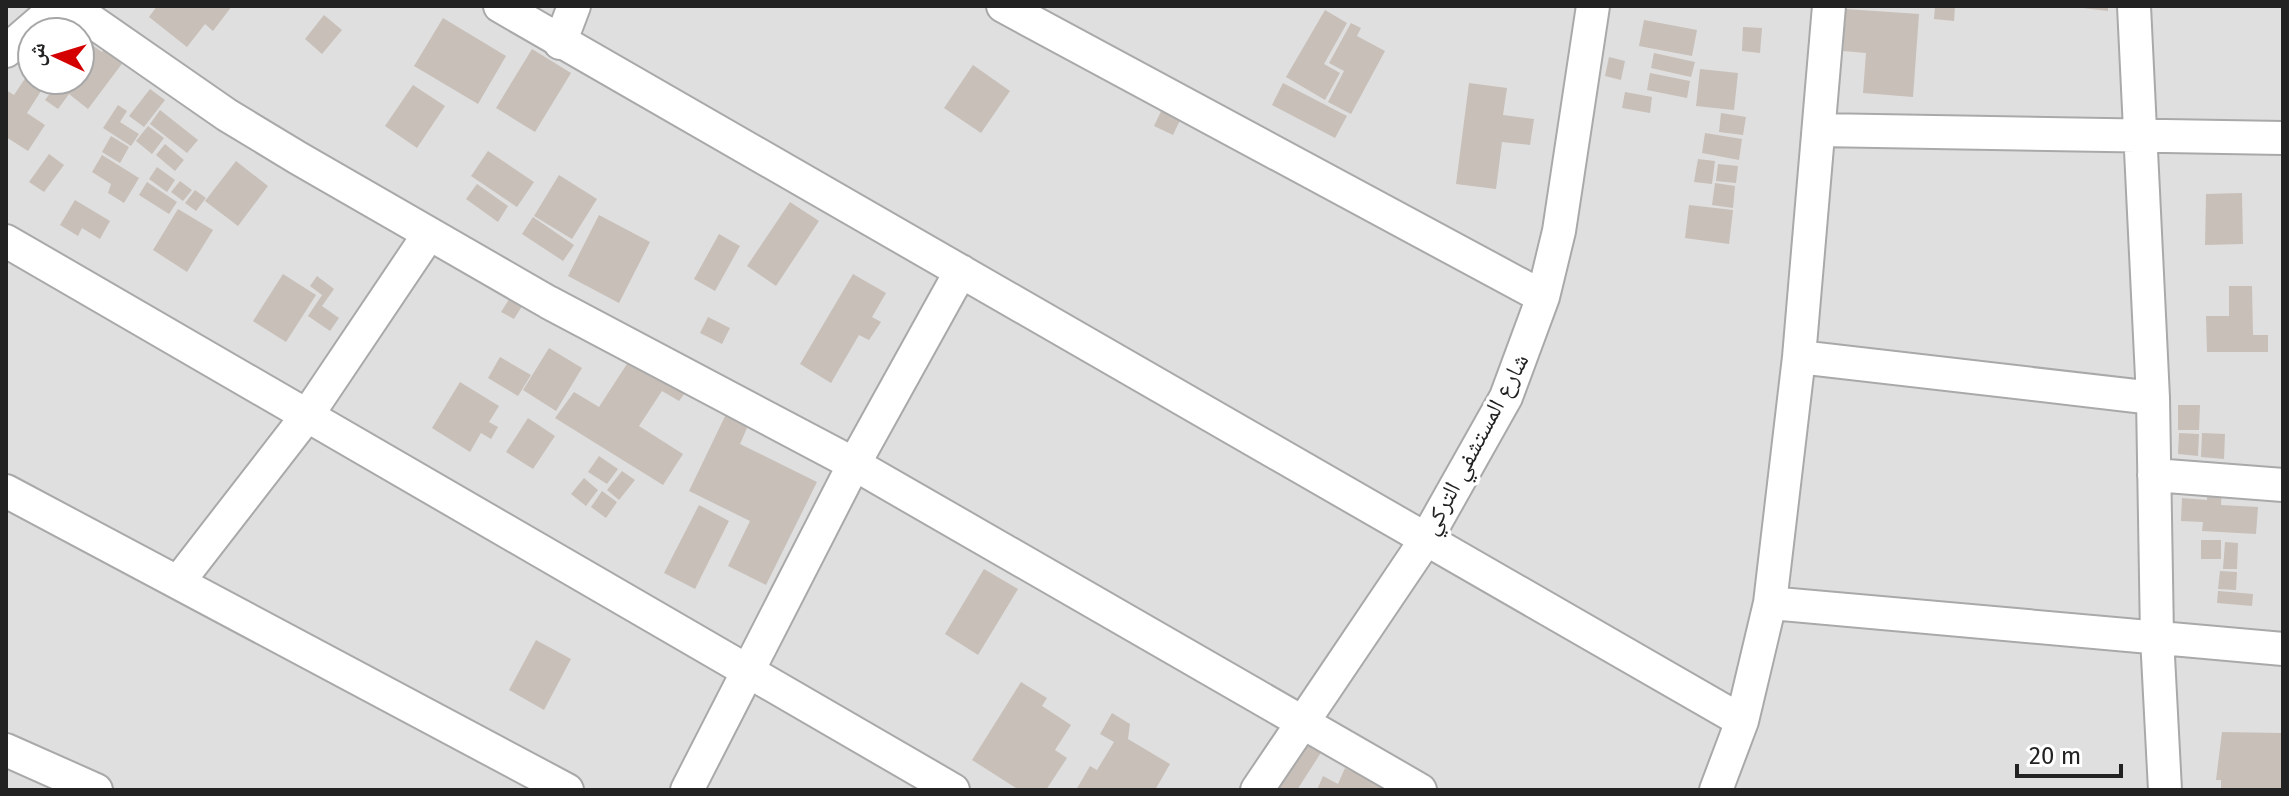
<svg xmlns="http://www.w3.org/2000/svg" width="2289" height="796" font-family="'Fira Sans','Noto Naskh Arabic',sans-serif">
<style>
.residential{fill:#e0dfdf;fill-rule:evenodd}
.building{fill:#c7bfb8}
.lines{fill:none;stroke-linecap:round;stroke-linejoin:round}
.street-casing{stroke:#a9a9a9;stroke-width:36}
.street{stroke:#fff;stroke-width:32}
.labels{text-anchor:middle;stroke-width:7;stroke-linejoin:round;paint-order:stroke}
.street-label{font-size:24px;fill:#222;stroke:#fff}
</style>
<rect width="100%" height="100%" fill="#f2efe9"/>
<path class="residential" d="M6 6H2283V790H6ZM32 32H80V80H32Z"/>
<path class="building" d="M157 6H232L213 31 205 24 187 47 149 17Z
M1935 6H1955L1954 21 1934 19Z
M2066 6H2108V11Z
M68 9 81 32H47Z
M1846 9 1919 14 1913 97 1863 93 1866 53 1843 51Z
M1325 10 1347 23 1324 64 1340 73 1325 100 1286 77Z
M324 15 342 30 322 54 305 39Z
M443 18 506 56 478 104 414 66Z
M1644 20 1697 30 1692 56 1639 46Z
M1351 23 1361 28 1357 36 1385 51 1351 114 1328 102 1344 71 1329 63Z
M1743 27 1762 28 1760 53 1742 51Z
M88 42 102 52 108 43 127 57 88 109 69 94 58 109 45 100 60 80H80V53Z
M532 49 571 73 535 132 496 108Z
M1654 53 1695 62 1691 77 1651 68Z
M1609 57 1625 61 1621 80 1605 76Z
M973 65 1010 91 981 133 944 108Z
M32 68V80H48L27 113 45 125 28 151 6 137V90L14 95Z
M1700 69 1738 73 1734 110 1696 106Z
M1650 73 1690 81 1687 98 1647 90Z
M1283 83 1347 116 1335 138 1272 105Z
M1469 83 1507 88 1503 115 1534 119 1530 145 1502 142 1496 189 1456 184Z
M413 85 445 106 417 148 385 126Z
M150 89 165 100 144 127 129 116Z
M1625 92 1652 97 1650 113 1622 108Z
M118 105 127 111 120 122 139 134 131 146 103 128Z
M1163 107 1182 116 1173 135 1154 126Z
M160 110 198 140 187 153 150 124Z
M1721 113 1746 117 1743 135 1719 132Z
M148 126 164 138 152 154 136 141Z
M1705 133 1742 139 1739 160 1702 153Z
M111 136 129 147 120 163 102 152Z
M165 144 184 160 175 171 156 155Z
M488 151 534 182 517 207 471 176Z
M49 154 64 165 44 192 29 182Z
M102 155 139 178 124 203 108 193 111 184 92 172Z
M1698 159 1715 161 1712 184 1694 182Z
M236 161 268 186 238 226 205 201Z
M1718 164 1738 166 1736 183 1716 181Z
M157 167 175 180 167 192 149 179Z
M559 175 597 199 572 239 534 216Z
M180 181 192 190 183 201 171 192Z
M147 182 177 202 169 214 139 195Z
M1715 183 1735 186 1733 208 1712 205Z
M477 184 508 206 498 222 466 199Z
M195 190 206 198 196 211 185 203Z
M2242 193 2243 244 2205 245 2206 194Z
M75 200 110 221 100 239 82 228 78 236 60 225Z
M790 202 819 221 776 286 747 266Z
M1689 205 1733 210 1729 244 1685 238Z
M178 209 213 230 187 272 153 250Z
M599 215 650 242 619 303 568 276Z
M533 217 574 245 563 261 522 234Z
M719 234 740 246 715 291 694 279Z
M283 274 316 295 286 342 253 321Z
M853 274 886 293 872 317 881 322 869 340 859 335 831 383 800 364Z
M317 276 334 289 322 306 339 318 330 331 308 316 322 295 310 286Z
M2229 286H2252L2253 335H2268V352H2207L2206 316H2229Z
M512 295 524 303 514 319 501 312Z
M708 317 730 328 722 344 700 333Z
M549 348 582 368 556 411 523 390Z
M634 353 688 389 679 401 662 391 639 426 683 454 663 485 555 418 574 392 599 407Z
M500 357 531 375 518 396 488 378Z
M460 382 499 406 489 422 498 427 491 439 481 433 470 452 432 428Z
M2178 405H2200L2199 430H2178Z
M728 410 747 428 740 444 817 482 766 585 728 566 750 521 689 491Z
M528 418 555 436 533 469 506 452Z
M2179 433 2199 434 2198 456 2178 454Z
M2202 433 2225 434 2224 459 2201 457Z
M599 456 618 469 607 484 588 472Z
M622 471 635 480 619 500 607 490Z
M584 478 598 490 586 506 571 494Z
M2207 489 2222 490 2221 505 2258 507 2256 534 2202 531 2203 522 2181 521 2182 498 2207 500Z
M602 491 617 502 606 518 591 507Z
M699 505 729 521 695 589 664 573Z
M2201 540H2221V559H2201Z
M2225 542 2238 543 2237 569H2223Z
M984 569 1018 589 978 655 945 634Z
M2220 571 2237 572 2236 590 2218 589Z
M2218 591 2253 594 2252 606 2217 603Z
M536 640 571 659 544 710 509 690Z
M1021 682 1047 698 1042 706 1071 725 1055 750 1067 758 1046 790H1019L972 760Z
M1112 713 1130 724 1128 739 1170 764 1155 790H1076L1090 766 1097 770 1114 742 1100 734Z
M2222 732 2282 733 2281 790H2221V780H2216Z
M1307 737 1324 748 1297 790H1272Z
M1345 768 1392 790H1317L1323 776 1338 784Z"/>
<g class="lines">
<defs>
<path id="street" d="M70 6 227 115 298 158 548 302 854 464 1420 790
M500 6 1742 721
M1003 6 1543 297
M2134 6 2153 398 2157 637 2165 790
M560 43 574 6
M6 51 58 6
M1819 130 2283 138
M6 241 953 790
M1799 357 2153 398
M2154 475 2283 485
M6 491 567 790
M179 581 306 417 429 234
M1770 603 2283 649
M6 750 96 790
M687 790 854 464 961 271
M1257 790 1425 541 1506 397 1543 297 1559 231 1593 6
M1716 790 1742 721 1770 603 1799 357 1829 6"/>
</defs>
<use href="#street" class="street-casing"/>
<use href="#street" class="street"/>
</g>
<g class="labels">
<g class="street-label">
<text transform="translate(1475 444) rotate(-62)" y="8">شارع المستشفي التركي</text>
</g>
</g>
<rect width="2289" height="796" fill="none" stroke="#222222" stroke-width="16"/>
<g transform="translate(56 56) rotate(274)"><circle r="38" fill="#ffffff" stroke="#a7a7a7" stroke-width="2"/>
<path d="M0-6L14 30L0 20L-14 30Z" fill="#d40000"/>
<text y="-12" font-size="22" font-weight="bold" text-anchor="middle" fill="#222222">ش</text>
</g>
<path d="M2017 764v12h104v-12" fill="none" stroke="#222222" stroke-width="4"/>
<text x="2029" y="764" font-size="24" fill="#222222" stroke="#ffffff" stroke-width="6" paint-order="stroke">20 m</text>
</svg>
